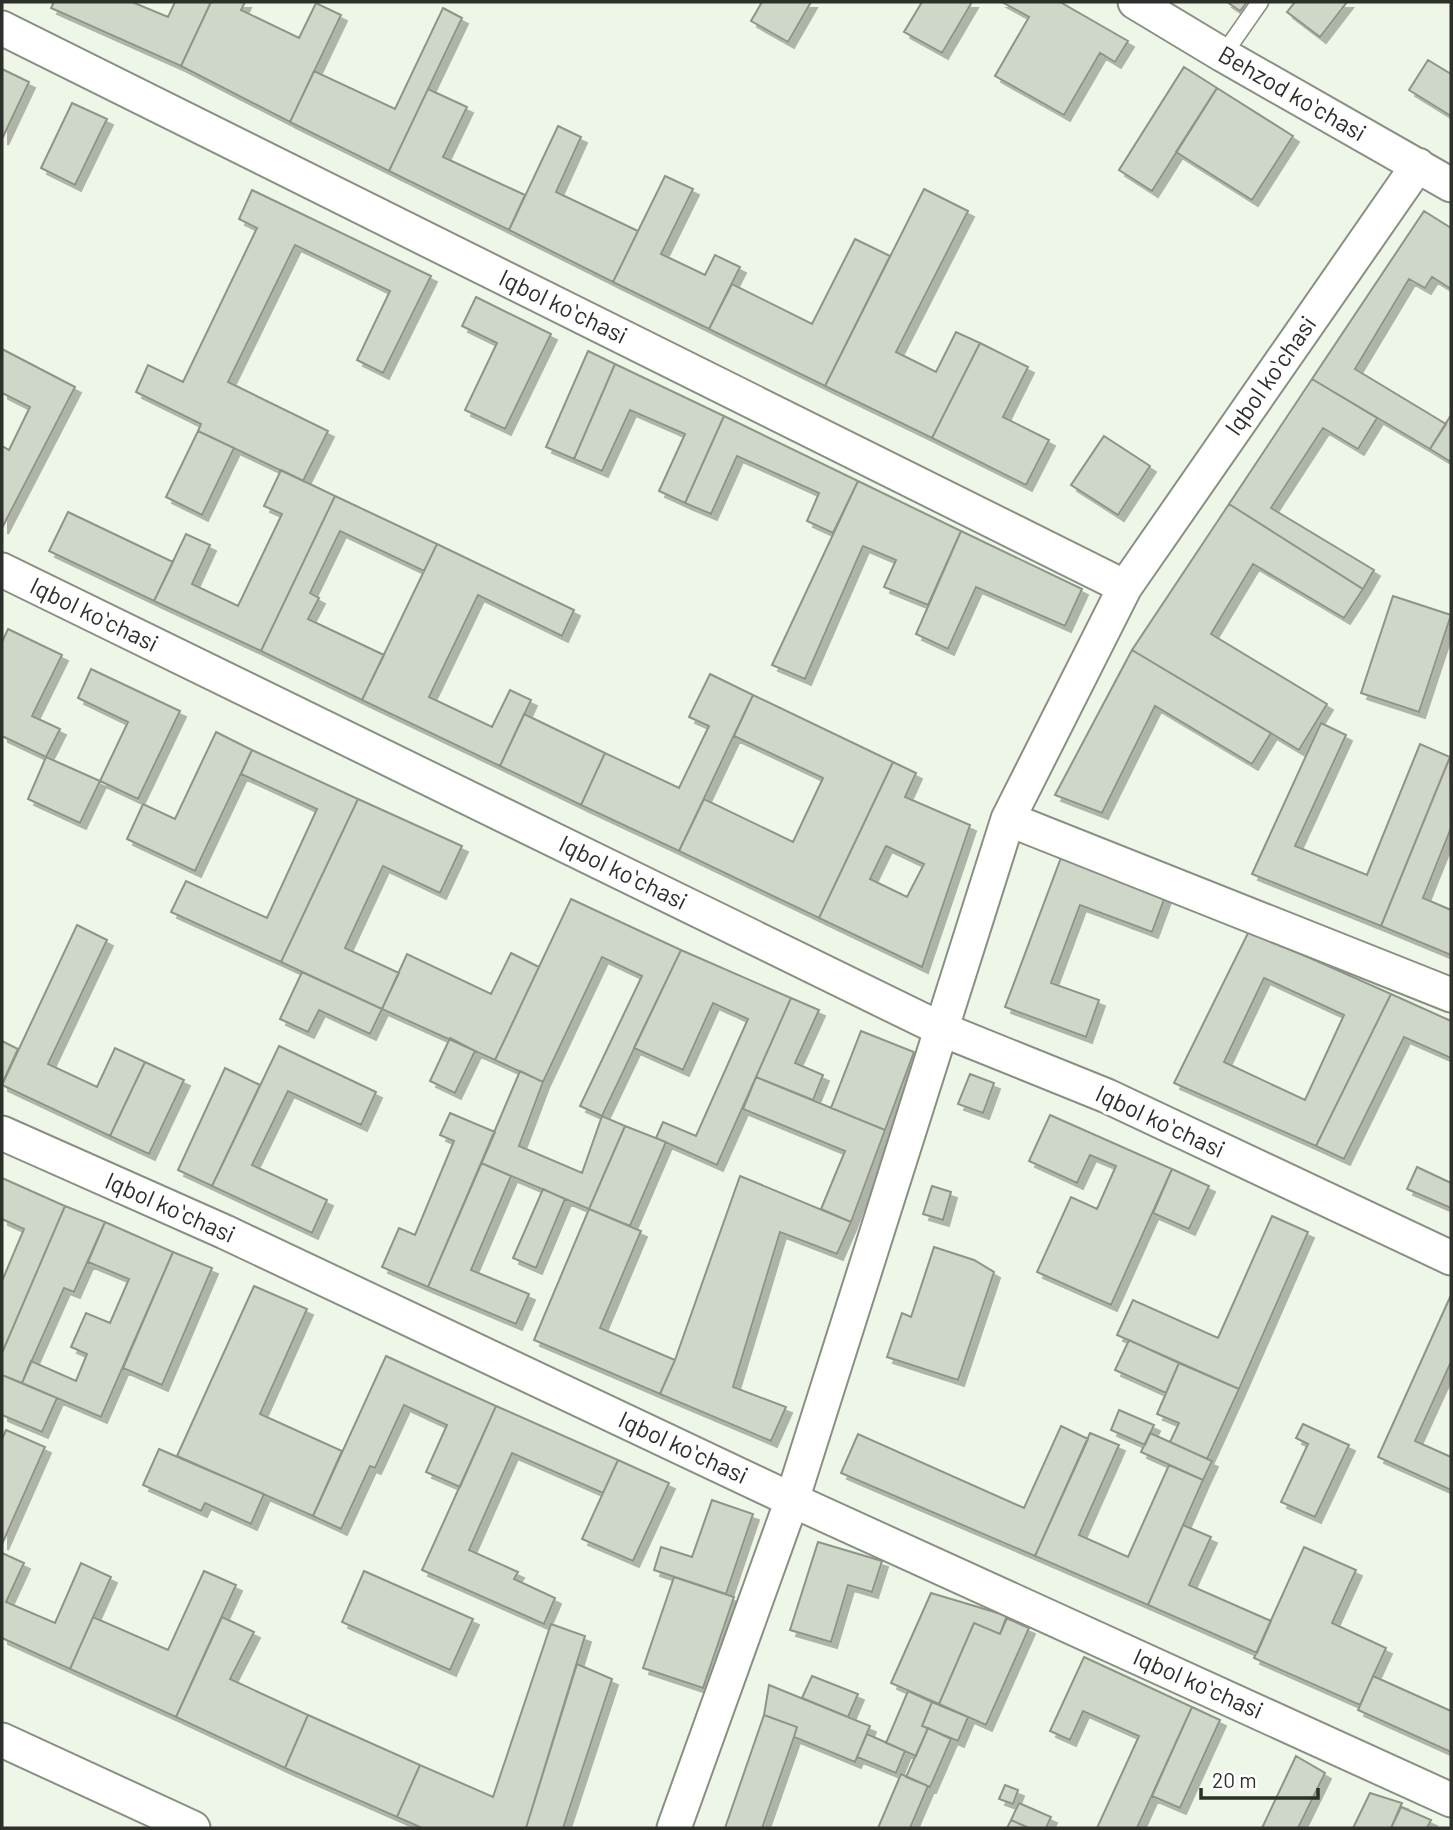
<svg xmlns="http://www.w3.org/2000/svg" width="1453" height="1830" font-family="Barlow,sans-serif">
<style>
.building{fill:#cfd7c8;stroke:#8e9587;stroke-width:2;fill-rule:evenodd;filter:url(#shadow)}
.lines{fill:none;stroke-linecap:round;stroke-linejoin:round}
.lane-casing{stroke:#899082;stroke-width:19}
.street-casing{stroke:#899082;stroke-width:37}
.lane{stroke:#fff;stroke-width:16}
.street{stroke:#fff;stroke-width:33}
.labels{text-anchor:middle;stroke-width:7;stroke-linejoin:round;paint-order:stroke}
.street-label{font-size:24px;fill:#2c2f2a;stroke:#fff}
</style>
<defs>
<filter id="shadow"><feDropShadow dx="6" dy="6" stdDeviation="0" flood-color="#0004"/></filter>
</defs>
<rect width="100%" height="100%" fill="#eef6e7"/>
<path class="building" d="M54 2H132L168 17 175 2H211L181 66 51 8Z
M211 2H245L241 10 299 38 316 3 341 15 290 122 181 66Z
M762 2H811L788 42 751 21Z
M922 2H972L942 53 904 32Z
M1002 2H1060L1128 41 1115 62 1100 53 1064 115 995 76 1029 17Z
M1227 2H1247L1240 11Z
M1295 2H1347L1320 37 1287 12Z
M443 8 462 18 389 171 290 122 314 71 395 109Z
M1428 60 1451 74V116L1409 90Z
M1184 67 1217 88 1152 191 1119 170Z
M2 69 29 82 2 139Z
M1217 88 1293 136 1252 200 1176 152Z
M428 89 467 107 443 157 525 195 509 230 389 171Z
M72 103 107 119 75 185 41 168Z
M558 126 581 137 556 192 638 231 613 282 509 230Z
M665 176 693 189 661 254 705 275 715 255 740 267 709 329 613 282Z
M924 189 968 211 896 352 936 372 956 332 980 343 932 438 825 386Z
M252 190 431 276 383 373 357 360 390 291 295 245 228 382 328 431 303 481 198 431 201 424 136 392 148 365 183 382 257 228 239 219Z
M1424 211 1451 228V289L1432 277 1425 288 1409 279 1355 369 1446 424 1430 449 1312 379Z
M855 239 890 256 825 386 709 329 732 284 812 324Z
M476 297 551 334 505 429 465 410 497 343 462 326Z
M980 343 1028 367 1003 417 1049 440 1026 485 932 438Z
M2 349 75 387 2 528V446L9 450 30 407 2 393Z
M588 351 615 364 574 459 546 447Z
M615 364 724 416 685 503 659 491 685 434 630 410 602 471 574 459Z
M1312 379 1377 418 1358 449 1323 428 1271 508 1374 570 1363 589 1229 504Z
M1451 415V462L1430 449Z
M724 416 858 481 833 533 807 521 819 493 737 456 711 514 685 503Z
M198 431 234 448 202 515 166 497Z
M1104 436 1150 466 1118 515 1071 485Z
M281 470 335 496 261 651 154 601 186 534 210 545 192 584 238 606 282 514 264 506Z
M858 481 961 531 928 605 884 587 896 560 863 546 805 679 772 665Z
M335 496 437 544 424 571 340 531 310 593 319 598 308 619 384 655 362 700 261 651Z
M1229 504 1363 589 1344 618 1253 564 1211 634 1327 704 1299 750 1132 650Z
M68 512 173 562 154 601 49 551Z
M961 531 1082 589 1065 626 976 587 948 649 916 634Z
M437 544 574 610 562 636 478 595 429 697 492 727 510 690 531 700 500 766 362 700Z
M1393 596 1451 615 1419 712 1361 693Z
M8 629 62 655 32 716 60 729 46 757 2 736V642Z
M1132 650 1271 733 1252 764 1155 706 1102 813 1055 795Z
M91 669 180 711 138 799 100 781 128 722 78 698Z
M710 674 753 695 679 851 581 805 605 753 679 788 709 726 689 717Z
M753 695 893 762 819 918 679 851 704 799 793 842 823 778 734 736Z
M524 714 605 753 581 805 500 766Z
M1321 723 1346 735 1295 846 1367 875 1420 744 1450 757 1381 926 1252 874Z
M216 732 252 750 195 871 127 839 143 804 175 819Z
M252 750 358 799 281 962 171 912 186 881 267 918 317 809 241 774Z
M46 757 100 781 80 823 28 799Z
M1450 757 1451 828 1423 898 1451 910V955L1381 926Z
M893 762 916 773 905 797 970 825 922 967 819 918ZM886 846 924 864 907 897 870 879Z
M358 799 462 846 440 893 383 866 345 948 399 973 382 1009 281 962Z
M1062 855 1166 894 1152 932 1080 905 1051 983 1099 1000 1086 1037 1005 1007Z
M571 899 681 950 602 1116 580 1106 642 976 602 957 543 1082 495 1060Z
M77 925 107 940 48 1064 97 1087 115 1048 145 1062 110 1136 2 1085Z
M1249 931 1391 994 1316 1146 1174 1083ZM1264 978 1344 1015 1305 1100 1224 1062Z
M681 950 791 998 717 1165 656 1138 663 1122 696 1136 748 1019 713 1003 683 1070 634 1048Z
M511 953 539 967 495 1060 382 1009 407 954 491 994Z
M302 972 382 1009 370 1034 319 1010 308 1032 280 1019Z
M1391 994 1451 1021V1058L1404 1037 1344 1159 1316 1146Z
M791 998 819 1010 795 1063 823 1075 813 1100 756 1077Z
M861 1031 914 1052 885 1130 831 1108Z
M450 1038 475 1051 455 1093 430 1081Z
M2 1041 18 1049 2 1084Z
M279 1046 376 1092 361 1125 288 1091 252 1165 327 1200 312 1233 212 1186Z
M145 1062 184 1080 149 1154 110 1136Z
M225 1068 260 1085 212 1186 178 1170Z
M520 1071 543 1082 519 1146 582 1173 602 1116 625 1126 589 1209 481 1163Z
M970 1074 994 1083 983 1113 958 1104Z
M756 1077 885 1130 851 1222 821 1209 845 1151 743 1109Z
M450 1113 495 1132 428 1287 382 1267 399 1228 415 1235 454 1141 440 1135Z
M1050 1115 1172 1169 1111 1305 1037 1272 1071 1197 1097 1209 1116 1166 1090 1155 1077 1183 1029 1161Z
M625 1126 666 1142 630 1226 589 1209Z
M481 1163 511 1176 471 1270 529 1294 516 1324 428 1287Z
M1417 1167 1451 1183V1208L1407 1189Z
M1172 1169 1209 1186 1189 1229 1153 1213Z
M740 1176 851 1222 837 1254 780 1232 733 1387 786 1407 771 1441 660 1394 675 1360Z
M2 1178 65 1206 2 1353V1281L24 1229 2 1219Z
M932 1186 951 1192 943 1220 923 1214Z
M543 1189 565 1199 536 1268 513 1258Z
M65 1206 105 1222 74 1292 64 1288 22 1383 2 1375V1353Z
M589 1209 641 1231 600 1328 675 1360 660 1394 534 1340Z
M1272 1216 1308 1232 1239 1389 1117 1335 1133 1300 1218 1338Z
M105 1222 173 1252 101 1417 22 1383 31 1361 76 1381 87 1354 71 1347 86 1313 110 1323 129 1279 88 1262Z
M934 1247 974 1260 994 1272 958 1380 887 1357 902 1313 911 1317Z
M173 1252 212 1268 162 1385 123 1368Z
M254 1286 307 1309 260 1414 342 1451 313 1516 177 1456Z
M1451 1295V1362L1415 1441 1451 1457V1490L1378 1457Z
M1129 1340 1179 1363 1166 1393 1115 1370Z
M386 1356 496 1406 460 1487 426 1472 447 1425 404 1405 375 1468 370 1466 341 1529 313 1516Z
M1179 1363 1239 1389 1207 1459 1170 1442 1179 1423 1157 1414Z
M2 1375 57 1398 42 1432 2 1415Z
M496 1406 618 1460 603 1493 512 1453 469 1550 518 1572 514 1579 555 1598 544 1624 422 1570Z
M1119 1410 1154 1425 1145 1445 1111 1430Z
M1303 1424 1349 1445 1315 1517 1281 1502 1308 1444 1296 1438Z
M1061 1426 1088 1439 1035 1556 841 1473 858 1434 1024 1508Z
M6 1430 45 1447 2 1544V1439Z
M1090 1433 1119 1445 1079 1535 1128 1557 1169 1465 1203 1480 1148 1605 1035 1556Z
M1150 1433 1212 1461 1203 1480 1141 1452Z
M159 1449 264 1494 251 1524 205 1503 201 1511 143 1485Z
M618 1460 669 1483 633 1561 582 1539Z
M712 1500 753 1514 726 1594 654 1570 661 1547 692 1557Z
M1183 1525 1211 1537 1189 1585 1271 1621 1257 1653 1148 1605Z
M818 1542 882 1561 872 1592 848 1585 831 1642 790 1630Z
M1304 1547 1356 1570 1332 1623 1386 1648 1360 1705 1254 1658Z
M2 1553 24 1563 6 1602 55 1623 81 1563 111 1577 70 1669 2 1638Z
M204 1571 236 1585 176 1717 70 1669 93 1617 168 1650Z
M364 1571 473 1619 450 1670 342 1622Z
M674 1577 734 1597 703 1688 643 1668Z
M931 1593 1008 1616 1000 1634 974 1623 939 1704 891 1683Z
M222 1617 254 1632 230 1679 308 1715 285 1768 176 1717Z
M1006 1618 1029 1628 986 1725 939 1704 974 1623 1000 1634Z
M551 1624 585 1636 526 1828H422L397 1817 420 1765 493 1797Z
M1084 1657 1192 1707 1137 1828H1097L1139 1736 1083 1711 1070 1740 1050 1731Z
M577 1664 612 1679 563 1828H526Z
M812 1676 858 1694 848 1717 802 1698Z
M1373 1676 1451 1711V1752L1358 1710Z
M769 1685 870 1726 855 1762 794 1737 797 1727 764 1715Z
M908 1691 932 1702 922 1726 928 1728 916 1756 886 1743Z
M932 1702 968 1717 958 1741 922 1726Z
M1192 1707 1220 1720 1180 1808 1152 1796Z
M308 1715 420 1765 397 1817 285 1768Z
M764 1715 797 1727 794 1737 762 1828H725Z
M928 1728 951 1739 930 1787 906 1777Z
M867 1734 905 1751 896 1773 857 1757Z
M1296 1756 1325 1773 1298 1828H1262Z
M901 1774 928 1786 910 1828H878Z
M1005 1785 1018 1790 1013 1804 999 1799Z
M1370 1793 1402 1803 1391 1828H1353Z
M1019 1803 1051 1817 1046 1828H1029L1011 1820Z
M1401 1807 1431 1820 1427 1828H1391Z
M1011 1820 1029 1828H1007Z"/>
<g class="lines">
<defs>
<path id="lane" d="M1223 55 1260 2"/>
<path id="street" d="M1135 2 1223 55 1451 185
M2 28 1125 587
M2 570 941 1029 1107 1096 1451 1258
M1008 819 1451 995
M2 1133 225 1232 792 1500 1451 1800
M2 1740 193 1828
M674 1828 792 1500 1008 819 1125 587 1418 165"/>
</defs>
<use href="#lane" class="lane-casing"/>
<use href="#street" class="street-casing"/>
<use href="#lane" class="lane"/>
<use href="#street" class="street"/>
</g>
<g class="labels">
<g class="street-label">
<text transform="translate(1292 94) rotate(30)" y="8">Behzod koʻchasi</text>
<text transform="translate(563 307) rotate(26)" y="8">Iqbol koʻchasi</text>
<text transform="translate(1271 376) rotate(-55)" y="8">Iqbol koʻchasi</text>
<text transform="translate(94 615) rotate(26)" y="8">Iqbol koʻchasi</text>
<text transform="translate(623 873) rotate(26)" y="8">Iqbol koʻchasi</text>
<text transform="translate(1160 1122) rotate(25)" y="8">Iqbol koʻchasi</text>
<text transform="translate(170 1208) rotate(24)" y="8">Iqbol koʻchasi</text>
<text transform="translate(683 1448) rotate(25)" y="8">Iqbol koʻchasi</text>
<text transform="translate(1198 1684) rotate(24)" y="8">Iqbol koʻchasi</text>
</g>
</g>
<rect width="1453" height="1830" fill="none" stroke="#2c2f2a" stroke-width="7"/>
<path d="M1201 1788v10h117v-10" fill="none" stroke="#2c2f2a" stroke-width="3.5"/>
<text x="1212" y="1788" font-size="21" fill="#2c2f2a" stroke="#ffffff" stroke-width="5" paint-order="stroke">20 m</text>
</svg>
